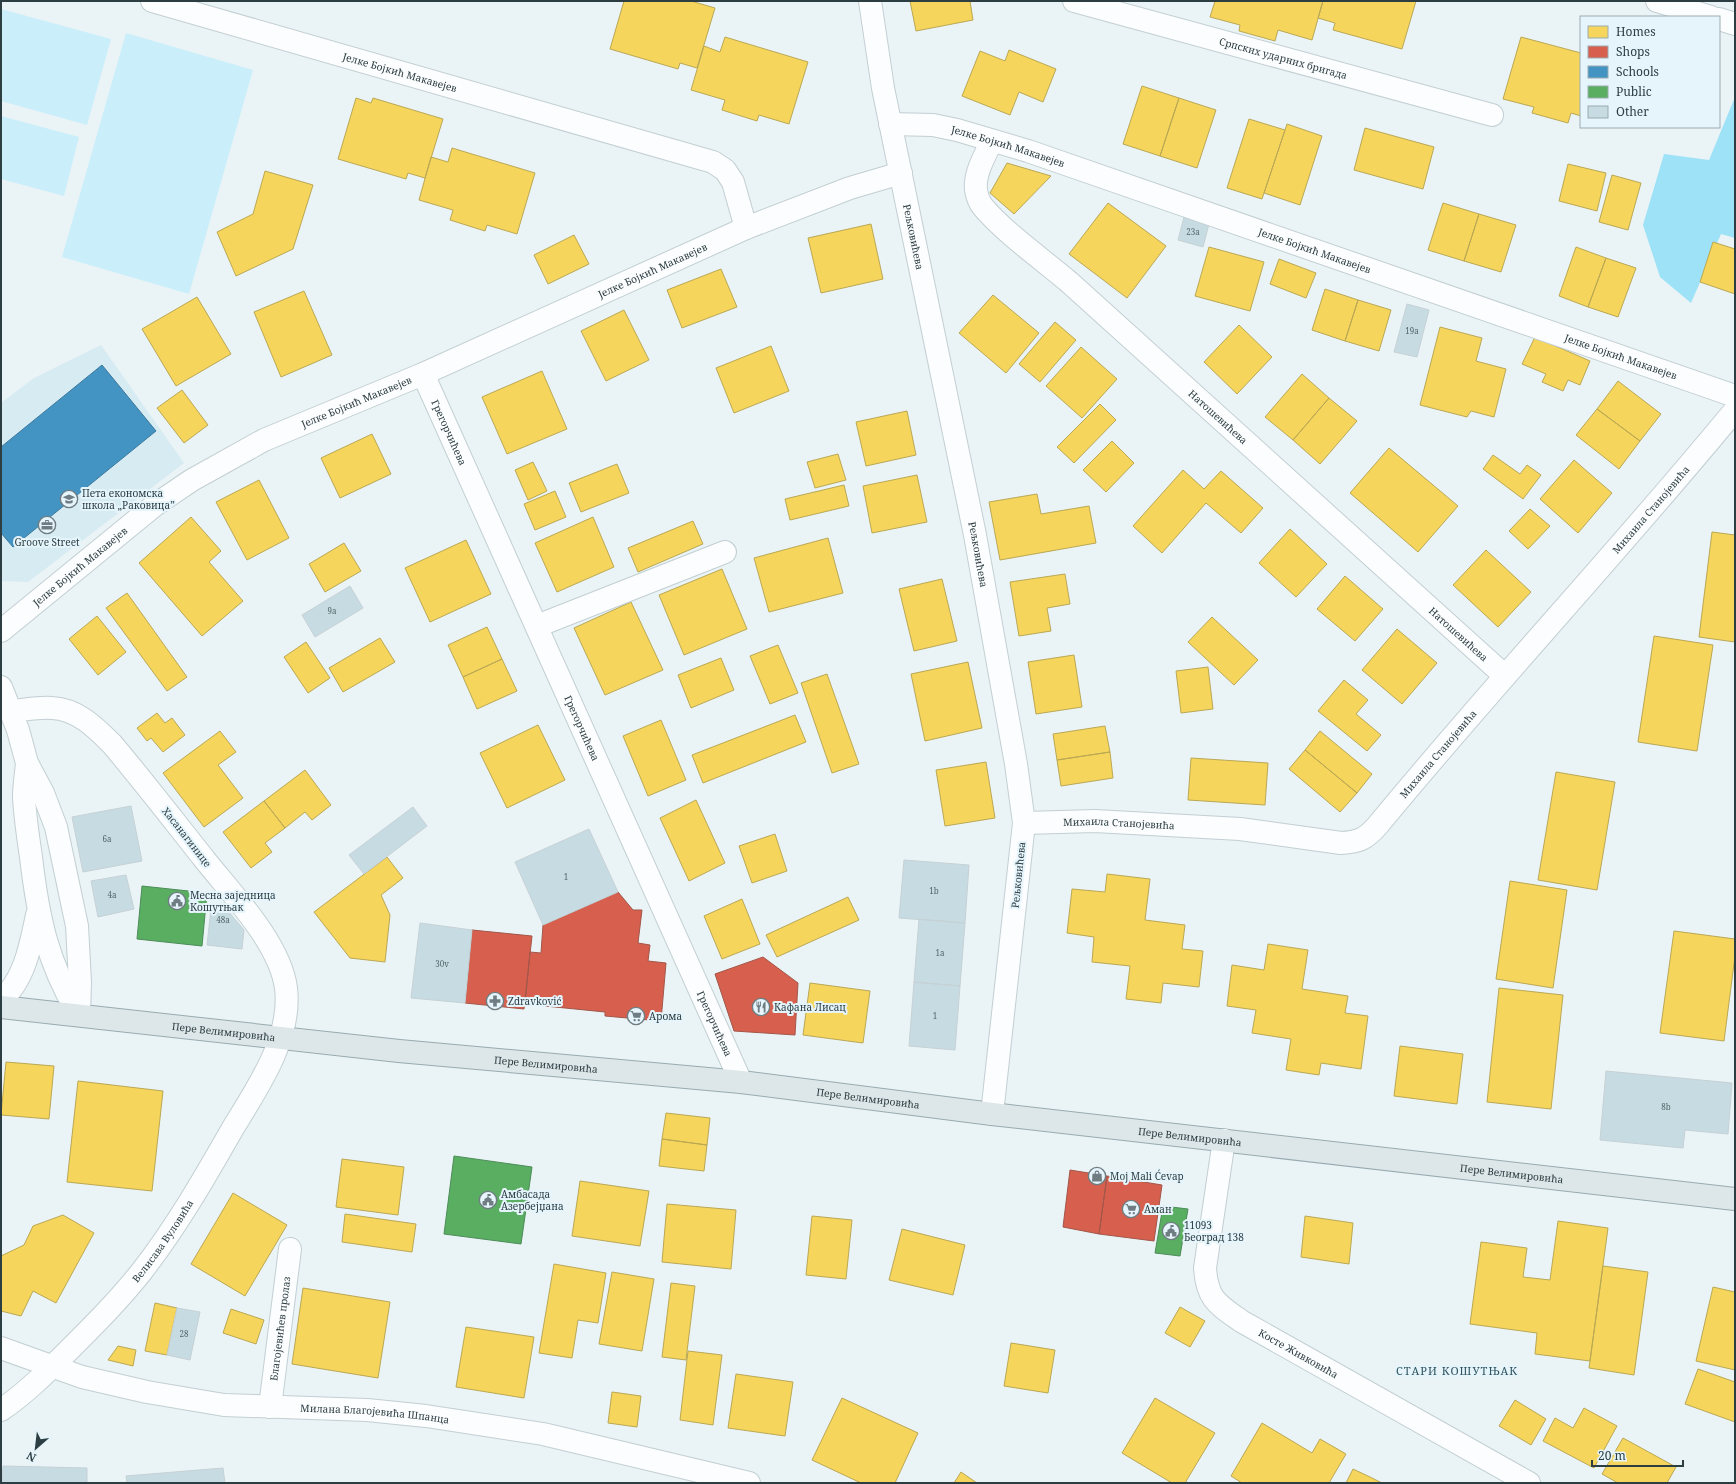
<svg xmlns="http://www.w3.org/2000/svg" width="1736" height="1484" font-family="'Noto Serif',serif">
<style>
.built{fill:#d7ebf2}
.green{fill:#caeffa}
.forest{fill:#9ee2f7}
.homes{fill:#f6d55c;stroke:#baa854}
.shops{fill:#d6604d;stroke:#a3564a}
.schools{fill:#4393c3;stroke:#3c7a9d}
.public{fill:#5aae61;stroke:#4c8c58}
.building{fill:#c7dce2;stroke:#c6d1d6}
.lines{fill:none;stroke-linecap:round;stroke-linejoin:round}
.minor-casing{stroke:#c2cfd3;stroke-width:24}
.major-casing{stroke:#98abb1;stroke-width:24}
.minor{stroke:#fcfdfe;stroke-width:22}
.major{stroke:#dde6e8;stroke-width:22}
.labels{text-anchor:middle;stroke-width:4;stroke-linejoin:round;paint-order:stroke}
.number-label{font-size:8px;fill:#54666b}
.street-label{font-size:10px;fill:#2d3e43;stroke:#e5f5fb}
.poi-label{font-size:10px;fill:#2d3e43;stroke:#e5f5fb;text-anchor:start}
.neighbourhood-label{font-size:11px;letter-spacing:1px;fill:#2f5460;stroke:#e5f5fb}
</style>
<rect width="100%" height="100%" fill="#eaf3f6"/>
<path class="built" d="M101 345 184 463 28 582 1 581V403L34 378Z"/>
<path class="green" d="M1 9 111 39 87 125 1 101Z
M126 33 253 70 189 294 62 257Z
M1 116 79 137 64 196 1 179Z"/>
<path class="forest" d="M1735 97V238L1721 234 1691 303 1660 277 1643 225 1664 154 1709 160Z"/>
<path class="homes" d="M624 1H691L715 8 697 68 680 63 678 69 610 49Z
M910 1H970L973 20 916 31Z
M1215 1H1323L1312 40 1278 30 1275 41 1239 31 1240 25 1210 17Z
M1323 1H1416L1402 49 1333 30 1335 23 1318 18Z
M725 37 808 62 789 124 759 115 757 121 722 110 725 100 691 90 704 46 720 52Z
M1521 37 1581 53V116L1571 113 1568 123 1532 113 1534 107 1503 99Z
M1009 50 1056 69 1043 102 1019 92 1010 115 962 96 980 51 1005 61Z
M1142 86 1179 98 1160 156 1123 144Z
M356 98 371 103 373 98 443 119 425 178 408 173 406 179 338 159Z
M1179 98 1216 110 1197 168 1160 156Z
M1249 119 1285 130 1262 199 1227 188Z
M1287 124 1322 136 1300 205 1264 193Z
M1365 128 1434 147 1423 189 1354 170Z
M452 148 535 173 517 234 487 225 485 231 450 220 453 210 419 200 431 157 448 162Z
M1007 163 1051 176 1014 214 990 193Z
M1568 164 1606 173 1597 211 1559 201Z
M265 171 313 185 293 249 236 276 217 232 253 214Z
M1612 175 1641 183 1628 230 1599 222Z
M1108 203 1166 246 1127 298 1069 254Z
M1443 203 1479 214 1464 261 1428 250Z
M1479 214 1516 225 1501 272 1464 261Z
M871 224 883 279 821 293 808 238Z
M574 235 589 264 548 284 534 255Z
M1713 242 1735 249V294L1700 282Z
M1209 247 1264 262 1250 311 1195 296Z
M1576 247 1606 258 1588 307 1559 296Z
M1606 258 1636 268 1618 317 1588 307Z
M1279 259 1316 273 1306 298 1270 284Z
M721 269 737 307 682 328 667 290Z
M1325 289 1358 300 1345 341 1312 330Z
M304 291 332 355 281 377 254 312Z
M993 295 1039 333 1006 373 959 333Z
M197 297 231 354 176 386 142 329Z
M1358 300 1391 310 1379 351 1345 341Z
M624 310 649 360 606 381 581 331Z
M1055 322 1076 340 1040 382 1019 364Z
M1239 325 1272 357 1237 394 1204 362Z
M1440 327 1482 338 1476 361 1506 369 1494 417 1471 411 1467 417 1420 405Z
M1535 337 1590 361 1580 385 1568 380 1563 391 1542 382 1546 374 1522 364Z
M771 346 789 391 734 413 716 368Z
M1081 347 1117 379 1082 418 1046 386Z
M542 371 567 429 507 454 482 397Z
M1302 374 1329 398 1293 440 1265 417Z
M1618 381 1661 414 1640 441 1597 409Z
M182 390 208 425 184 443 157 408Z
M1329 398 1357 421 1320 464 1293 440Z
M1100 404 1116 420 1074 463 1057 447Z
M1597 409 1640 441 1619 469 1576 435Z
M907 411 916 455 866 466 856 422Z
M372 434 391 474 340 498 321 458Z
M1112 441 1134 463 1106 492 1083 470Z
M1389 448 1458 506 1418 552 1350 493Z
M838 454 846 480 815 488 807 462Z
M1493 455 1520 474 1527 465 1541 475 1523 499 1483 469Z
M1574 460 1612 493 1578 533 1540 499Z
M533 462 547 491 528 500 515 470Z
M617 464 629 493 581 512 569 483Z
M1183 470 1204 489 1221 471 1263 508 1241 533 1206 503 1162 553 1133 526Z
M917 475 927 522 872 533 863 486Z
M259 480 289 538 247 560 216 502Z
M844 485 849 506 790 520 785 499Z
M555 491 566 517 535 530 524 504Z
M1037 494 1041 514 1089 506 1096 543 1000 560 989 502Z
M1530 509 1550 526 1528 549 1509 531Z
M191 517 221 551 209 562 243 601 202 636 139 563Z
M593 517 614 567 557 592 535 543Z
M693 521 703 544 638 572 628 548Z
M1290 529 1327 564 1296 597 1259 563Z
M1712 532 1735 535V642L1699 637Z
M828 538 843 593 769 612 754 558Z
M466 540 491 594 430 622 405 568Z
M344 543 361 571 325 592 309 564Z
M1486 550 1531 592 1498 627 1453 585Z
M722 569 747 629 684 655 659 595Z
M1065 574 1070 604 1047 608 1051 631 1019 636 1010 582Z
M1345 576 1383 609 1355 641 1317 609Z
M942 579 957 641 914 651 899 589Z
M127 593 187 677 167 691 106 608Z
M631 602 663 670 605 695 574 628Z
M97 616 126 652 98 675 69 639Z
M1212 617 1258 660 1234 685 1188 642Z
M487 627 502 659 463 677 448 645Z
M1397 629 1437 663 1402 704 1362 670Z
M1654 636 1713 645 1697 751 1638 742Z
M380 638 395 662 343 692 329 668Z
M306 642 330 678 308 693 284 657Z
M778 645 798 693 770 704 750 656Z
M1074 655 1082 707 1036 714 1028 662Z
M721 658 734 690 691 708 678 675Z
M502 659 517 691 477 709 463 677Z
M968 662 982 728 925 741 911 674Z
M1208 667 1213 709 1181 713 1176 671Z
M827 674 859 764 832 773 801 683Z
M1344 680 1368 700 1356 714 1381 735 1367 751 1318 711Z
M157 713 165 723 172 718 185 735 163 752 151 738 147 741 137 728Z
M795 715 806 742 703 783 692 755Z
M661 720 686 780 648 796 623 736Z
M538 725 565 780 507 808 480 753Z
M1105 726 1110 752 1057 760 1053 734Z
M220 731 236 752 218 765 243 798 204 827 163 773Z
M1320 731 1372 774 1357 793 1305 750Z
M1305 750 1357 793 1340 812 1289 769Z
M1110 752 1113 778 1061 786 1057 760Z
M1191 758 1268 763 1265 805 1188 800Z
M986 762 995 818 945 826 936 770Z
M305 770 331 805 312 820 305 812 285 828 264 801Z
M1556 772 1615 782 1597 890 1538 880Z
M696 800 725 863 689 881 660 818Z
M264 801 285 828 265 843 272 852 251 868 223 832Z
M775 834 787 871 752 883 739 846Z
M387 857 403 878 381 895 390 915 385 962 350 958 314 912Z
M1107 874 1150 879 1145 920 1185 925 1182 949 1203 951 1199 987 1163 983 1161 1003 1126 999 1130 966 1092 962 1094 937 1067 933 1072 889 1105 892Z
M1510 881 1567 890 1553 988 1496 979Z
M848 897 859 920 777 957 766 935Z
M742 899 760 944 722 959 704 916Z
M1674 931 1735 939V956L1724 1041 1660 1033Z
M1268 944 1308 950 1302 989 1348 996 1345 1013 1368 1016 1361 1069 1321 1063 1319 1075 1286 1070 1291 1039 1252 1033 1256 1010 1227 1006 1232 965 1264 970Z
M810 983 870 991 863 1043 803 1035Z
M1499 988 1563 995 1551 1109 1487 1102Z
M1400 1046 1463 1054 1457 1104 1394 1096Z
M6 1062 54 1066 49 1119 1 1115Z
M78 1081 163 1091 152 1191 67 1182Z
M666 1113 710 1118 707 1145 662 1139Z
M662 1139 707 1145 704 1171 659 1166Z
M342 1159 404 1167 398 1215 336 1207Z
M580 1181 649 1191 640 1246 572 1236Z
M233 1193 287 1225 245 1296 191 1264Z
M667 1204 736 1210 731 1269 662 1262Z
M345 1214 416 1224 412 1252 342 1242Z
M63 1215 94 1233 56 1303 33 1291 21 1316 1 1311V1256L24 1245 33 1226Z
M812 1216 852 1220 846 1279 806 1275Z
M1305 1216 1353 1223 1349 1264 1301 1257Z
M1558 1221 1608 1228 1590 1361 1535 1354 1537 1333 1470 1324 1481 1242 1527 1248 1523 1277 1550 1280Z
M902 1229 965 1245 953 1295 889 1280Z
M554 1264 606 1273 598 1323 578 1320 572 1358 539 1353Z
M1603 1266 1648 1272 1634 1375 1589 1368Z
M612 1272 654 1279 642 1351 599 1344Z
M671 1283 695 1286 686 1360 662 1357Z
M1713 1287 1735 1292V1370L1696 1361Z
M303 1288 390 1302 378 1378 292 1364Z
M155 1303 177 1308 167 1355 145 1351Z
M1180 1307 1205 1321 1190 1347 1165 1333Z
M231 1309 264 1320 256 1344 223 1333Z
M466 1327 534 1337 524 1398 456 1387Z
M1011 1343 1055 1350 1048 1393 1004 1386Z
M118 1346 136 1350 133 1366 108 1360Z
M688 1351 722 1355 713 1425 680 1420Z
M1698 1369 1735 1382V1422L1685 1404Z
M736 1374 793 1382 785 1436 728 1428Z
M612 1392 641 1396 637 1427 608 1423Z
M842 1398 918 1433 895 1483H861L812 1460Z
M1155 1398 1215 1433 1185 1483H1172L1122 1453Z
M1515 1400 1546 1419 1531 1445 1499 1426Z
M1584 1408 1617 1426 1594 1468 1543 1441 1555 1418 1573 1428Z
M1262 1423 1312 1453 1320 1439 1346 1454 1329 1483H1242L1231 1476Z
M1623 1438 1676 1467 1667 1483H1618L1602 1474Z
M1353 1469 1370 1477 1382 1483H1346Z
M961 1472 977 1483H954Z"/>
<path class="shops" d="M618 892 633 910H642L638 943 650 945 648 961 666 963 661 1021 605 1016V1012L525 1004 530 952 541 953 543 925Z
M472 930 532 936 524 1009 465 1003Z
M763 957 798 983 795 1035 734 1031 715 974Z
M1070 1170 1107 1176 1099 1234 1063 1227Z
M1107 1176 1162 1185 1154 1241 1099 1234Z"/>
<path class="schools" d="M102 365 156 431 13 547 1 533V447Z"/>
<path class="public" d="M142 886 207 893 202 946 137 939Z
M454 1156 532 1167 521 1244 444 1234Z
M1163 1206 1188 1209 1180 1256 1155 1253Z"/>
<path class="building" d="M1184 217 1209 224 1203 247 1178 240Z
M1407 304 1429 310 1417 357 1394 352Z
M350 586 363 608 315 637 302 615Z
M131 806 142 861 83 872 72 817Z
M413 807 427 826 364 874 349 855Z
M589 829 618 892 543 925 515 862Z
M904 860 969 865 965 923 899 918Z
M126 875 134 909 98 917 91 881Z
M211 909 228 911 244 930 242 949 207 945Z
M919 919 965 923 960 986 914 982Z
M420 923 472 930 465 1003 411 998Z
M914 982 960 986 955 1050 909 1046Z
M1606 1071 1732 1083 1728 1134 1685 1130 1683 1148 1600 1140Z
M177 1308 200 1312 190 1360 167 1355Z
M3 1466 87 1468V1483H2Z
M223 1468 225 1483H127L126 1476Z"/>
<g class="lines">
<defs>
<g id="minor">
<path id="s1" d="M152 1 713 162 725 170 733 182 746 228"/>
<path id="s2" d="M870 1 883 88 975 535 1016 764 1024 823 992 1114"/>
<path id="s3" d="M1074 1 1492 115"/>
<path d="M1657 1 1711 17"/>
<path d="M1719 19 1735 24"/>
<path id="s4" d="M890 124 933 125 957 130 1028 151 1735 396"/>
<path id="s5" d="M992 141C985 155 974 174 976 190 977 196 979 202 983 207 1005 233 1042 259 1069 282L1505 676"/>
<path id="s6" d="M423 374 741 1082"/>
<path d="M537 626 725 552"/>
<path id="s7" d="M1 631 155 505 192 480 264 440 423 374 746 228 850 188 901 173"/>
<path d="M1 687 18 730 27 763 43 793 56 827 77 926 80 982 79 1015"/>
<path d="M27 763C26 774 24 786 24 797 25 817 28 837 31 857 38 917 47 962 79 1015"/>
<path id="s8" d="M1024 823 1095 821 1240 829 1341 843C1359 842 1366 839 1378 825 1494 684 1619 551 1735 410"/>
<path d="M1 1000C25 980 31 943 37 915"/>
<path id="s9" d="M1224 1140 1205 1268C1207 1299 1217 1304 1241 1321L1529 1483"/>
<path id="s10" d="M1 1348 82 1377 147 1392 224 1405 367 1410 426 1416 543 1434 749 1483"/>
<path id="s11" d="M270 1407 290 1249"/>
<path id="s12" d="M1 1410C26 1393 48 1371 69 1350 95 1324 120 1299 142 1271 177 1226 205 1177 233 1128 258 1087 292 1038 286 988 280 943 232 894 205 860 174 821 144 782 112 744 95 727 77 709 52 708 38 707 24 710 11 711"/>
</g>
<g id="major">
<path id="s13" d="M1 1007 399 1051 741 1082 992 1114 1735 1199"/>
</g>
</defs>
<use href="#minor" class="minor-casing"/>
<use href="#major" class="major-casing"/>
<use href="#minor" class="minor"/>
<use href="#major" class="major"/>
</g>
<defs>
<symbol id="school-ring" viewBox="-11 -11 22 22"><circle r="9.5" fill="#e5f5fb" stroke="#6f7d82" stroke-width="1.5"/><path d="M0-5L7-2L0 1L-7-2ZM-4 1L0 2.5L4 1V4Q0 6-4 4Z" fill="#6f7d82"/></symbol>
<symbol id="office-ring" viewBox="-11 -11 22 22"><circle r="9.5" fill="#e5f5fb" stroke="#6f7d82" stroke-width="1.5"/><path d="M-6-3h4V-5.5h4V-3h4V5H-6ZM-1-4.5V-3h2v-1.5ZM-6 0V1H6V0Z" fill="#6f7d82"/></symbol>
<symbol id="civic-ring" viewBox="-11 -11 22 22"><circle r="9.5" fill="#e5f5fb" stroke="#6f7d82" stroke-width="1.5"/><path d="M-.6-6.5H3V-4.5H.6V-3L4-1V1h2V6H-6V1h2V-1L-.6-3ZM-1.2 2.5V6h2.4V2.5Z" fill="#6f7d82"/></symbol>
<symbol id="pharmacy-ring" viewBox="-11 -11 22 22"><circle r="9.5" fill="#e5f5fb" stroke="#6f7d82" stroke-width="1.5"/><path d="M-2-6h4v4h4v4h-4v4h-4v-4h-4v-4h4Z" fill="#6f7d82"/></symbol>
<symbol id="restaurant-ring" viewBox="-11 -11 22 22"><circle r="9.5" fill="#e5f5fb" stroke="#6f7d82" stroke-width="1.5"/><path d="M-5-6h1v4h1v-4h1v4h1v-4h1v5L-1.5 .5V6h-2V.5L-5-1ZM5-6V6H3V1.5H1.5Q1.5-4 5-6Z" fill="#6f7d82"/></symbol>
<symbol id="supermarket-ring" viewBox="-11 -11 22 22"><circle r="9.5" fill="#e5f5fb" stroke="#6f7d82" stroke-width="1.5"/><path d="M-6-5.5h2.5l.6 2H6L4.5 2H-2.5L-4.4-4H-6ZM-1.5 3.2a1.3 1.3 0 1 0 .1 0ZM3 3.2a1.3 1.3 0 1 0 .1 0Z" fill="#6f7d82"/></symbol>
<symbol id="shop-ring" viewBox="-11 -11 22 22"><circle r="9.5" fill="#e5f5fb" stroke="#6f7d82" stroke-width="1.5"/><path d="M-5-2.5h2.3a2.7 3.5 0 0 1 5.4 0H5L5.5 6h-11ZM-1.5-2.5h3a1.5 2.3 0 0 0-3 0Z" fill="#6f7d82"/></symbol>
</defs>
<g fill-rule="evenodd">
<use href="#school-ring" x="59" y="489" width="20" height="20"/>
<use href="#office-ring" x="37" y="515" width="20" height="20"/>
<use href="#civic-ring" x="167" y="891" width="20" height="20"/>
<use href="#pharmacy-ring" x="485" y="991" width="20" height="20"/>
<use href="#restaurant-ring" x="751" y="997" width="20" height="20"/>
<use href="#supermarket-ring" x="626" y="1006" width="20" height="20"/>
<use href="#shop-ring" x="1087" y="1166" width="20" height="20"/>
<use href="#civic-ring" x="478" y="1190" width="20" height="20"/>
<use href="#supermarket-ring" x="1121" y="1199" width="20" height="20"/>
<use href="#civic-ring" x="1161" y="1221" width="20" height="20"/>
</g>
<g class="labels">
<g class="number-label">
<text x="1193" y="235">23a</text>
<text x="1412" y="334">19a</text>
<text x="332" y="614">9a</text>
<text x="107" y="842">6a</text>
<text x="566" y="880">1</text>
<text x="934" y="894">1b</text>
<text x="112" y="898">4a</text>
<text x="223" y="923">48a</text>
<text x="940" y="956">1a</text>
<text x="442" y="967">30v</text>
<text x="935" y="1019">1</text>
<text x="1666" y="1110">8b</text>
<text x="184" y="1337">28</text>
</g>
<g class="street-label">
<text dy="4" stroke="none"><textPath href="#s3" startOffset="217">Српских ударних бригада</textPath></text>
<text dy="4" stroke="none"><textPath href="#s1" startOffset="258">Јелке Бојкић Макавејев</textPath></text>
<text dy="4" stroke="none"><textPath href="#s4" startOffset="121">Јелке Бојкић Макавејев</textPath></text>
<text dy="4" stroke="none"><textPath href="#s2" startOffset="240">Рељковићева</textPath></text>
<text dy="4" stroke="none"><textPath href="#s4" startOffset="445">Јелке Бојкић Макавејев</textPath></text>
<text dy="4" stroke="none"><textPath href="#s7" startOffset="750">Јелке Бојкић Макавејев</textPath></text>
<text dy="4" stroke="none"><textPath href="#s4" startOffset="769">Јелке Бојкић Макавејев</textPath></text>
<text dy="4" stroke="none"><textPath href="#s7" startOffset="426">Јелке Бојкић Макавејев</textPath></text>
<text dy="4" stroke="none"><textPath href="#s5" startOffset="386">Натошевићева</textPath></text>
<text dy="4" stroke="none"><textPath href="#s6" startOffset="64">Грегорчићева</textPath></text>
<text dy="4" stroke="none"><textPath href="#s8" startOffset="778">Михаила Станојевића</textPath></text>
<text dy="4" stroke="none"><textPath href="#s2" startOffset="564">Рељковићева</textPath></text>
<text dy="4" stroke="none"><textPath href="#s7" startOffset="102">Јелке Бојкић Макавејев</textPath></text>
<text dy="4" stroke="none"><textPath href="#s5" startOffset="710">Натошевићева</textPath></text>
<text dy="4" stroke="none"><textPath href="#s6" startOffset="388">Грегорчићева</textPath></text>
<text dy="4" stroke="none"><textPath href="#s8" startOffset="454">Михаила Станојевића</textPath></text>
<text dy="4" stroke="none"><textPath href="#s8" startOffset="95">Михаила Станојевића</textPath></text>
<text transform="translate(187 837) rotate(52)" y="4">Хасанагинице</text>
<text transform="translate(1018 875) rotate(-84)" y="4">Рељковићева</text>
<text dy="4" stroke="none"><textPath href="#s6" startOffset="712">Грегорчићева</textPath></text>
<text dy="4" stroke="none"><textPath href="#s13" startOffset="224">Пере Велимировића</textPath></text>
<text dy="4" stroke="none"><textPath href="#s13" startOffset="548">Пере Велимировића</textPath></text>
<text dy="4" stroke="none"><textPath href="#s13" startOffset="872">Пере Велимировића</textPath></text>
<text dy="4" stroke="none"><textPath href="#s13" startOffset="1196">Пере Велимировића</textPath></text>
<text dy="4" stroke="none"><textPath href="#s13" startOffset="1520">Пере Велимировића</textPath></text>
<text dy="4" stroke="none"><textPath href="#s12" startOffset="235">Велисава Вуловића</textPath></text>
<text dy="4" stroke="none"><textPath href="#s11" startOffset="79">Благојевићев пролаз</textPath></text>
<text dy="4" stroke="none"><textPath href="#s9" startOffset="263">Косте Живковића</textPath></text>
<text dy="4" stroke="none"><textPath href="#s10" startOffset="382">Милана Благојевића Шпанца</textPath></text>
</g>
<g class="poi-label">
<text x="82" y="497">Пета економска<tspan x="82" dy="12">школа „Раковица”</tspan></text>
<text x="47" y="546" text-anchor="middle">Groove Street</text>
<text x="190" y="899">Месна заједница<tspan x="190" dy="12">Кошутњак</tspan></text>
<text x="508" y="1005">Zdravković</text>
<text x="774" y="1011">Кафана Лисац</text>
<text x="649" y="1020">Арома</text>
<text x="1110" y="1180">Moj Mali Ćevap</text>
<text x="501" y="1198">Амбасада<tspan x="501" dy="12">Азербејџана</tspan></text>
<text x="1144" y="1213">Аман</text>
<text x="1184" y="1229">11093<tspan x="1184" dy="12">Београд 138</tspan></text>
</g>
<g class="neighbourhood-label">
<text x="1457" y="1375">СТАРИ КОШУТЊАК</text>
</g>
</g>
<rect width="1736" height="1484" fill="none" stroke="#2d3e43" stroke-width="4"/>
<rect x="1580" y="16" width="140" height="112" fill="#e5f5fb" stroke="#9bacb1"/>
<rect x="1588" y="26" width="20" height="12" fill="#f6d55c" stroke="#9bacb1"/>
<text x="1616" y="36" font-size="12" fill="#2d3e43">Homes</text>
<rect x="1588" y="46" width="20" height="12" fill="#d6604d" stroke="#9bacb1"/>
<text x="1616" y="56" font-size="12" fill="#2d3e43">Shops</text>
<rect x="1588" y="66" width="20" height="12" fill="#4393c3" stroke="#9bacb1"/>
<text x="1616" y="76" font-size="12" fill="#2d3e43">Schools</text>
<rect x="1588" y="86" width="20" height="12" fill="#5aae61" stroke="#9bacb1"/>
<text x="1616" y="96" font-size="12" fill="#2d3e43">Public</text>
<rect x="1588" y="106" width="20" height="12" fill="#c7dce2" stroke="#9bacb1"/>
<text x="1616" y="116" font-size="12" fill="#2d3e43">Other</text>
<g transform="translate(36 1448) rotate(208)" stroke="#e5f5fb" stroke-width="3" paint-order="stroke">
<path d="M0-3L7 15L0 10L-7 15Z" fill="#2d3e43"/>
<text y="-6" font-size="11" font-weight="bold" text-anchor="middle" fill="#2d3e43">N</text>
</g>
<path d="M1592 1460v6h91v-6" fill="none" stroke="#2d3e43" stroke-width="2"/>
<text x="1598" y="1460" font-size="12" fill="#2d3e43" stroke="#e5f5fb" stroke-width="3" paint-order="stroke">20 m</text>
</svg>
